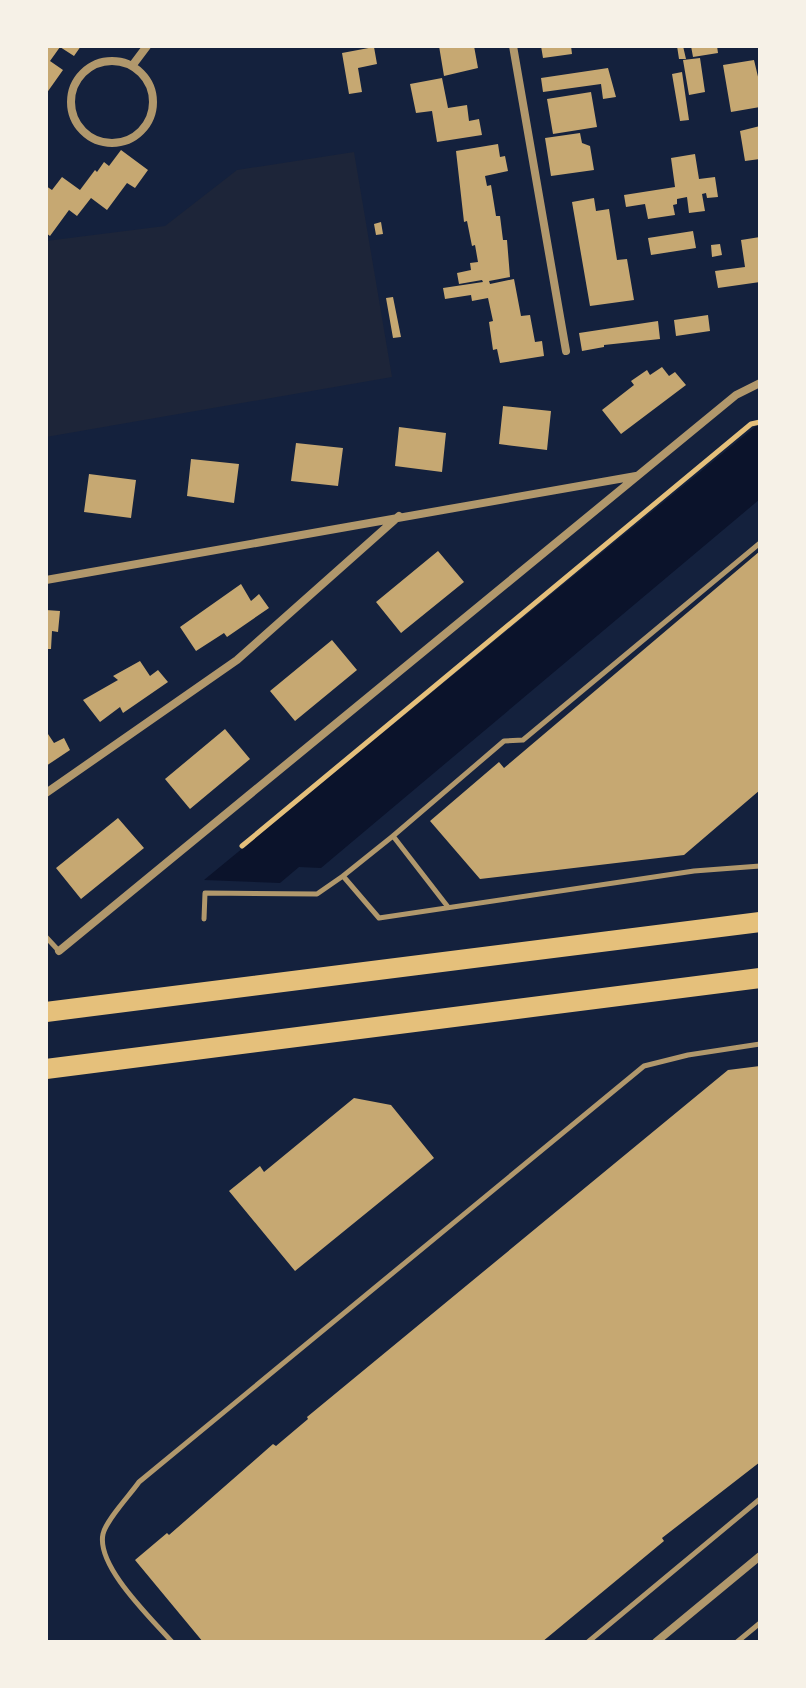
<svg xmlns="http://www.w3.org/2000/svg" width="806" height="1688" font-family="'DejaVu Sans',sans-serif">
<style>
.green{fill:#1d2539}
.water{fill:#0b132b}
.building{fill:#c6a872}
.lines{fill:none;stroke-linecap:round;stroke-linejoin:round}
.path{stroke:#e5c07b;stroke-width:5}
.service{stroke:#b1986c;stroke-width:5}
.minor{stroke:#b1986c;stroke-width:8}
.motorway{stroke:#e5c07b;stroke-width:20}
</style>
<rect width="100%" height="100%" fill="#14213d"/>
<path class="green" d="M354 152 392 377 46 437V241L165 226 237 170Z"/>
<path class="water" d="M760 425V499L321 868 299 867 280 883 204 880 756 426Z"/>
<path class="building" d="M46 46H81L74 56 60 47 50 61 63 70 46 94Z
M439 46H474L478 68 444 76Z
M541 46H571L572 54 543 58Z
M677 46H683L686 59H679Z
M691 46H717L718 53 693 57Z
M374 47 377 64 358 68 362 92 349 94 342 53Z
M700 58 705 92 689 95 683 60Z
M754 60 760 85V107L731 112 723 65Z
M608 68 616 97 603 99 601 84 543 92 541 78Z
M682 72 689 120 680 121 672 74Z
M442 78 448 108 467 105 469 121 479 119 482 135 437 142 432 111 416 113 410 84Z
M591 92 597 127 553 134 547 99Z
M760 126V159L745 161 740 131Z
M580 133 582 143 590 146 594 170 551 176 545 138Z
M498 144 500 157 505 156 508 171 485 176 487 186 491 185 496 216H500L503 240H507L510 277 489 281 490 284 514 279 521 316 530 315 535 342 542 341 544 356 500 363 497 349 493 350 489 322 493 321 488 298 472 301 471 295 445 299 443 288 483 282 482 280 459 284 457 273 471 270 470 263 478 262 475 245 472 246 467 221 464 222 456 151Z
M121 150 148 170 135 188 127 183 107 210 91 198 77 216 69 210 50 236 46 233V186L52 190 62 177 80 190 95 170 97 172 104 162 109 166Z
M695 154 699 179 715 177 718 197 707 198 706 193 702 194 705 211 689 213 687 197 677 199V204L673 205 675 215 648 219 645 204 626 207 624 195 675 187 671 158Z
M594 198 596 211 609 209 617 260 627 259 634 300 590 306 572 202Z
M381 222 383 234 376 235 374 224Z
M693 231 696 248 651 255 648 238Z
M760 237V282L718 288 715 271 745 267 741 240Z
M720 244 722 255 712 257 711 245Z
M393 297 401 337 393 338 386 298Z
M708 315 710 331 676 336 674 320Z
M658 321 660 339 604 345V347L582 351 579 333Z
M662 367 669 376 675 372 686 385 621 434 602 410 634 385 631 381 647 370 650 375Z
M503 406 551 411 547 450 499 444Z
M399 427 446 433 442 472 395 466Z
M296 443 343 448 338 486 291 481Z
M191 459 239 464 234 503 187 496Z
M89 474 136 480 131 518 84 512Z
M438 551 464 582 401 633 376 602Z
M760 551V790L684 855 480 879 430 821 499 762 504 768Z
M241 584 251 601 259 594 269 608 227 637 224 633 196 651 180 627Z
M46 610 60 611 58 632 52 631 51 649H46Z
M332 640 357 670 295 721 270 691Z
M140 661 150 676 158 670 168 682 123 713 120 707 100 722 83 700 118 680 113 676Z
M225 729 250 759 190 809 165 779Z
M46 731 54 743 64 738 70 750 46 766Z
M118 818 144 848 81 899 56 868Z
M760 1066V1462L662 1538 664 1541 542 1642H203L135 1560 167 1533 169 1535 273 1444 276 1446 308 1419 307 1417 728 1070Z
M354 1098 391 1105 434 1158 295 1271 229 1191 260 1166 264 1172Z"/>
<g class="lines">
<path class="path" d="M242 846 751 424 760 422"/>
<path class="service" d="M393 836 504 741 523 740 760 543
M343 876 393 836 448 907
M204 919 205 893 317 894 343 876 379 918 694 871 760 866
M46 937 59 951
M172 1642C151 1618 96 1566 103 1534 106 1520 130 1495 139 1482L644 1066 688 1055 760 1044
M588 1642 760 1499
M737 1642 760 1623"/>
<path class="minor" d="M513 46 566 351
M71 102a41 41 0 1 1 82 0a41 41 0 1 1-82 0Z
M132 66 147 46
M46 580 636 476
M46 793 237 660 399 516
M59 951 736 395 760 383
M656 1642 760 1556"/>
<path class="motorway" d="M46 1012 760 922
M46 1069 760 978"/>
</g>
<rect width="806" height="1688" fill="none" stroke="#f6f1e7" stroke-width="96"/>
</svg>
